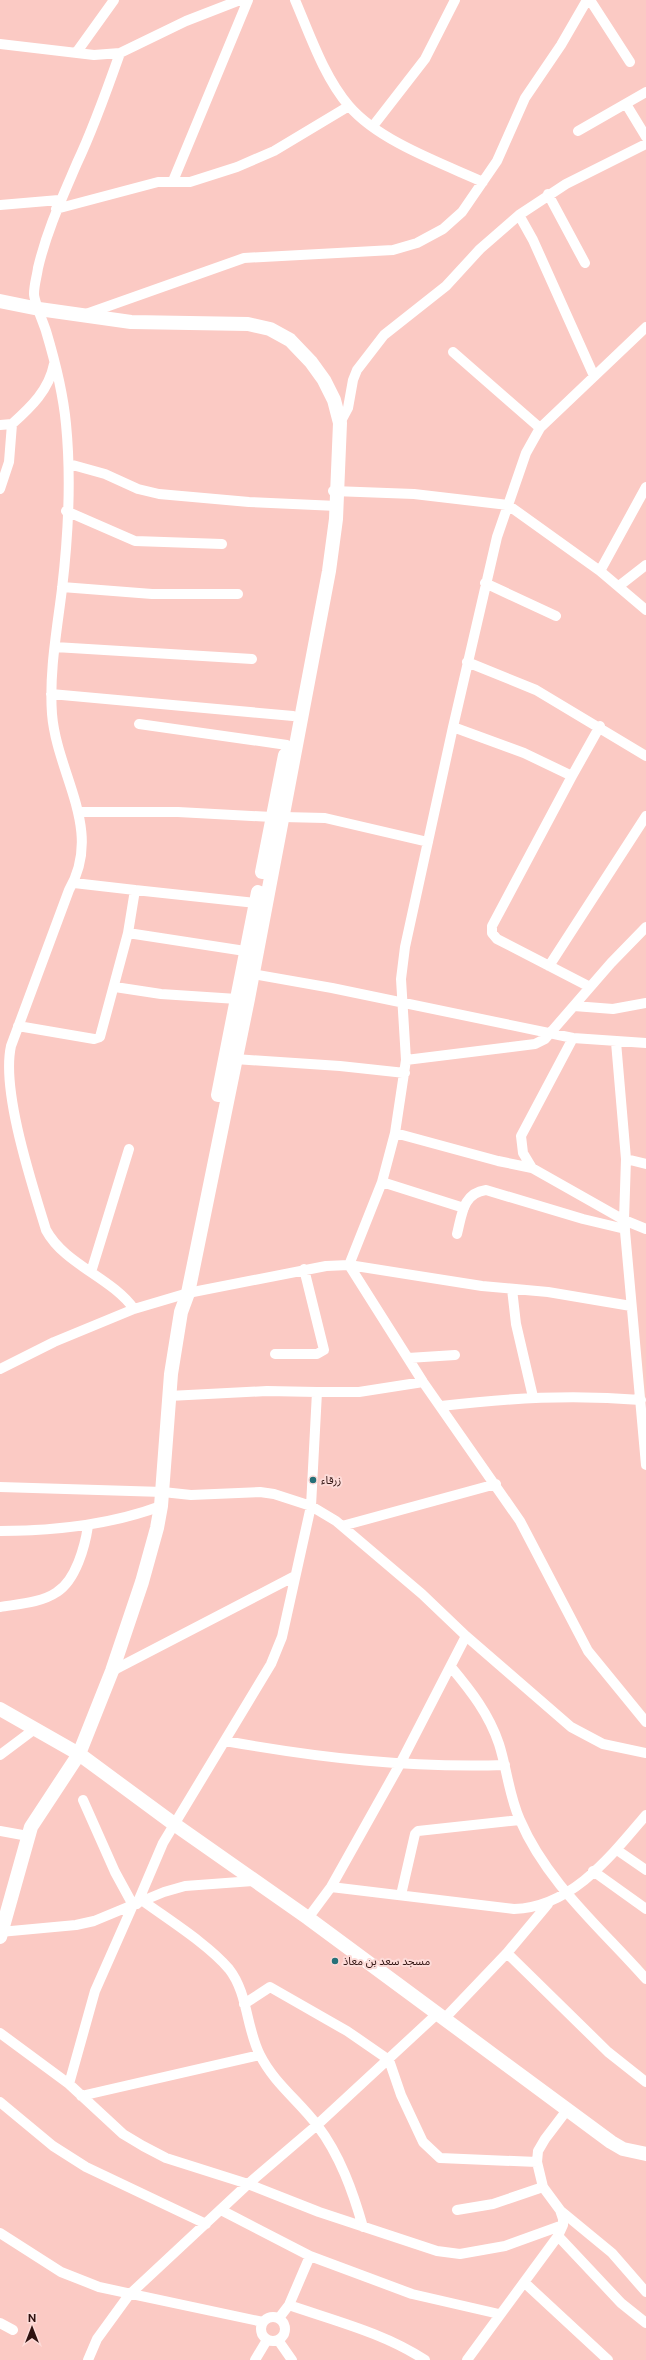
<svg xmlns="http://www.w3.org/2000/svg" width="646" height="2360" font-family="'Public Sans','Noto Sans Arabic',sans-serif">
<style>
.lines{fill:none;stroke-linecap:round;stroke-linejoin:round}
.street{stroke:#fff;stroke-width:10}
.secondary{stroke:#fff;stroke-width:14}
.poi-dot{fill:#267078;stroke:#fddbd8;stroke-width:1.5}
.labels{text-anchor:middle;stroke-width:4;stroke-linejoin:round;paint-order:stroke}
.poi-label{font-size:11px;fill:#2f1210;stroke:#fddbd8;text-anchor:start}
</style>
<rect width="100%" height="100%" fill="#fbcac4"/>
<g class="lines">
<path class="street" d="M295 0C310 35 324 77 349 106 379 141 441 163 483 182
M590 0 630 62
M0 44 94 55 120 53 186 21 240 0
M76 53 114 0
M120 53C107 90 94 127 77 163 62 198 47 230 38 268 37 276 34 285 34 294 34 301 43 322 46 331 55 361 63 392 66 424 71 475 68 538 62 589 57 630 49 672 52 714 57 775 104 830 69 890L11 1046C1 1091 32 1184 46 1230 65 1265 111 1277 134 1309
M626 104 646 137
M373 126 425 59 455 0
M578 131 646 92
M173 181 248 0
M548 194 585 263
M0 205 59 200
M56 209 158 182H190L237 167 274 151 349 106
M519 215 533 240 594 376
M86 314 244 258 393 250 417 243 443 229 462 212 497 161 525 98 561 45 587 0
M453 352 540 428
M340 423 348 408 353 380 357 370 384 335 446 286 480 249 519 215 566 184 646 144
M0 425 12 424C31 407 49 390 54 364
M69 464 105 474 138 489 159 494 249 502 337 506
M0 489 9 462 12 424
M333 491 414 494 508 505 600 571 646 487
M66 511 135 541 222 544
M600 571 646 610
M485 583 556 616
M619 586 646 565
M62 587 152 594H238
M55 647 252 659
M467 662 536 690 646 756
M51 694 293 716
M139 724 287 745
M453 727 524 753 572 776
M78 812H178L272 817
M283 817 325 818 428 842
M74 883 135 890
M128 933 245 951
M549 966 646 816
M247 973 332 988 573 1038 646 1043
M115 987 161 994 237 999
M590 987 497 939 492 933V926L572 776 600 726
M574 1006 613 1009 646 1003
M18 1026 94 1039 100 1037 128 933 135 890 256 903
M573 1038 521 1136 523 1153 532 1168 624 1220 646 1229
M616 1042 626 1159 624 1220 646 1465
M235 1059 340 1066 405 1073
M406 1060 535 1044 545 1039 611 963 646 927
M395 1133 498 1161 532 1168
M626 1159 646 1164
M382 1182 464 1208
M457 1234C462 1214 463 1193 486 1190L583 1219 625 1229
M349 1265 382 1182 395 1133 406 1060 401 979 405 947 453 727 497 537 526 453 540 428 646 327
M349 1265 423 1382 520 1521 588 1651 646 1722
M91 1272 129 1149
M512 1289 516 1324 533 1397
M275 1354H317L324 1350 304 1269
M408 1358 455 1355
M0 1369 54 1342 134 1309 188 1293 326 1266 349 1265 482 1286 548 1292 631 1306
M169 1396 267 1391 317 1392
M441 1406C511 1398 571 1394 641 1400
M0 1487 163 1492 191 1495 260 1492 274 1494 311 1506 336 1521 422 1594 466 1636 571 1727 603 1744 646 1753
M342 1526 496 1484
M0 1531C55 1531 110 1525 161 1506
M0 1607C18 1604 41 1603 57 1592 76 1580 85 1546 88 1526
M451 1667C471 1691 489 1714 499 1744 507 1769 509 1796 520 1820 547 1883 601 1928 646 1979
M112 1671 295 1576
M225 1741C321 1758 408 1768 505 1765
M0 1755 36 1728
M0 1831 28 1836
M617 1850 646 1870
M593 1871 646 1909
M331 1887 514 1909C572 1907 611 1856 646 1815
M401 1895 415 1834 418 1831 520 1820
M143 1901C169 1920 209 1945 229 1969 248 1993 246 2028 260 2055 274 2083 299 2101 317 2125 340 2155 353 2192 363 2227
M137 1904 163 1843 271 1664 282 1637 311 1506 317 1392H359L423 1382
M308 1918 331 1887 400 1764 466 1636
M0 1932 76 1925 94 1921 164 1892 185 1886 253 1881
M507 1953 548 1904
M244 2004 270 1987 347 2031 389 2060 401 2095 423 2142 440 2158 537 2162
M444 2019 507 1953 608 2052 646 2082
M0 2033 69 2084 123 2134 143 2146 166 2158 248 2184 319 2212 437 2251 460 2254 505 2246 563 2225
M69 2084 95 1991 133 1905 115 1872 83 1800
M81 2096 260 2055
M0 2102 53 2146 86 2167 206 2224
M221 2210 310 2256 412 2294 499 2314
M457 2210 493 2204 543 2187
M561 2211 612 2253 646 2292
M0 2233 61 2272 99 2287 263 2322
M558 2236 621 2303 646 2323
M525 2283 608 2360
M289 2305C335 2321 384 2333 425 2360
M261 2329a12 12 0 1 1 24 0a12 12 0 1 1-24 0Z
M279 2318 289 2305 310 2256
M0 2323 13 2330
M278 2340 292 2360
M88 2360 97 2339 129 2295 248 2184 317 2125 437 2014
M255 2360 267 2340
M467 2360 558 2236 563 2225V2219L560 2210 543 2187 537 2162 538 2151 545 2139 567 2110"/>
<path class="secondary" d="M0 301 39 309 131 322 248 324 270 329 290 340 311 362 324 380 334 400 340 423 336 519 329 571 248 999 188 1293 181 1312 171 1374 161 1506 157 1528 142 1582 112 1671 79 1754 31 1827 0 1937
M262 872 285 755
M218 1095 258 892
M0 1709 79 1754 174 1824 308 1918 611 2142 623 2149 646 2154"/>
</g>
<g class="poi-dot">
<circle cx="313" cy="1480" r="4"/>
<circle cx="335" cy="1961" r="4"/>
</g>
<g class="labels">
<g class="poi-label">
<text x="321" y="1484">زرقاء</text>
<text x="343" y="1965">مسجد سعد بن معاذ</text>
</g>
</g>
<g transform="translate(32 2328)" stroke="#fddbd8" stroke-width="3" paint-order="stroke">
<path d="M0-3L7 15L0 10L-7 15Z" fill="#2f1210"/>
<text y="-6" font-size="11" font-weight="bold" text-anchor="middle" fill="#2f1210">N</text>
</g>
</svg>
